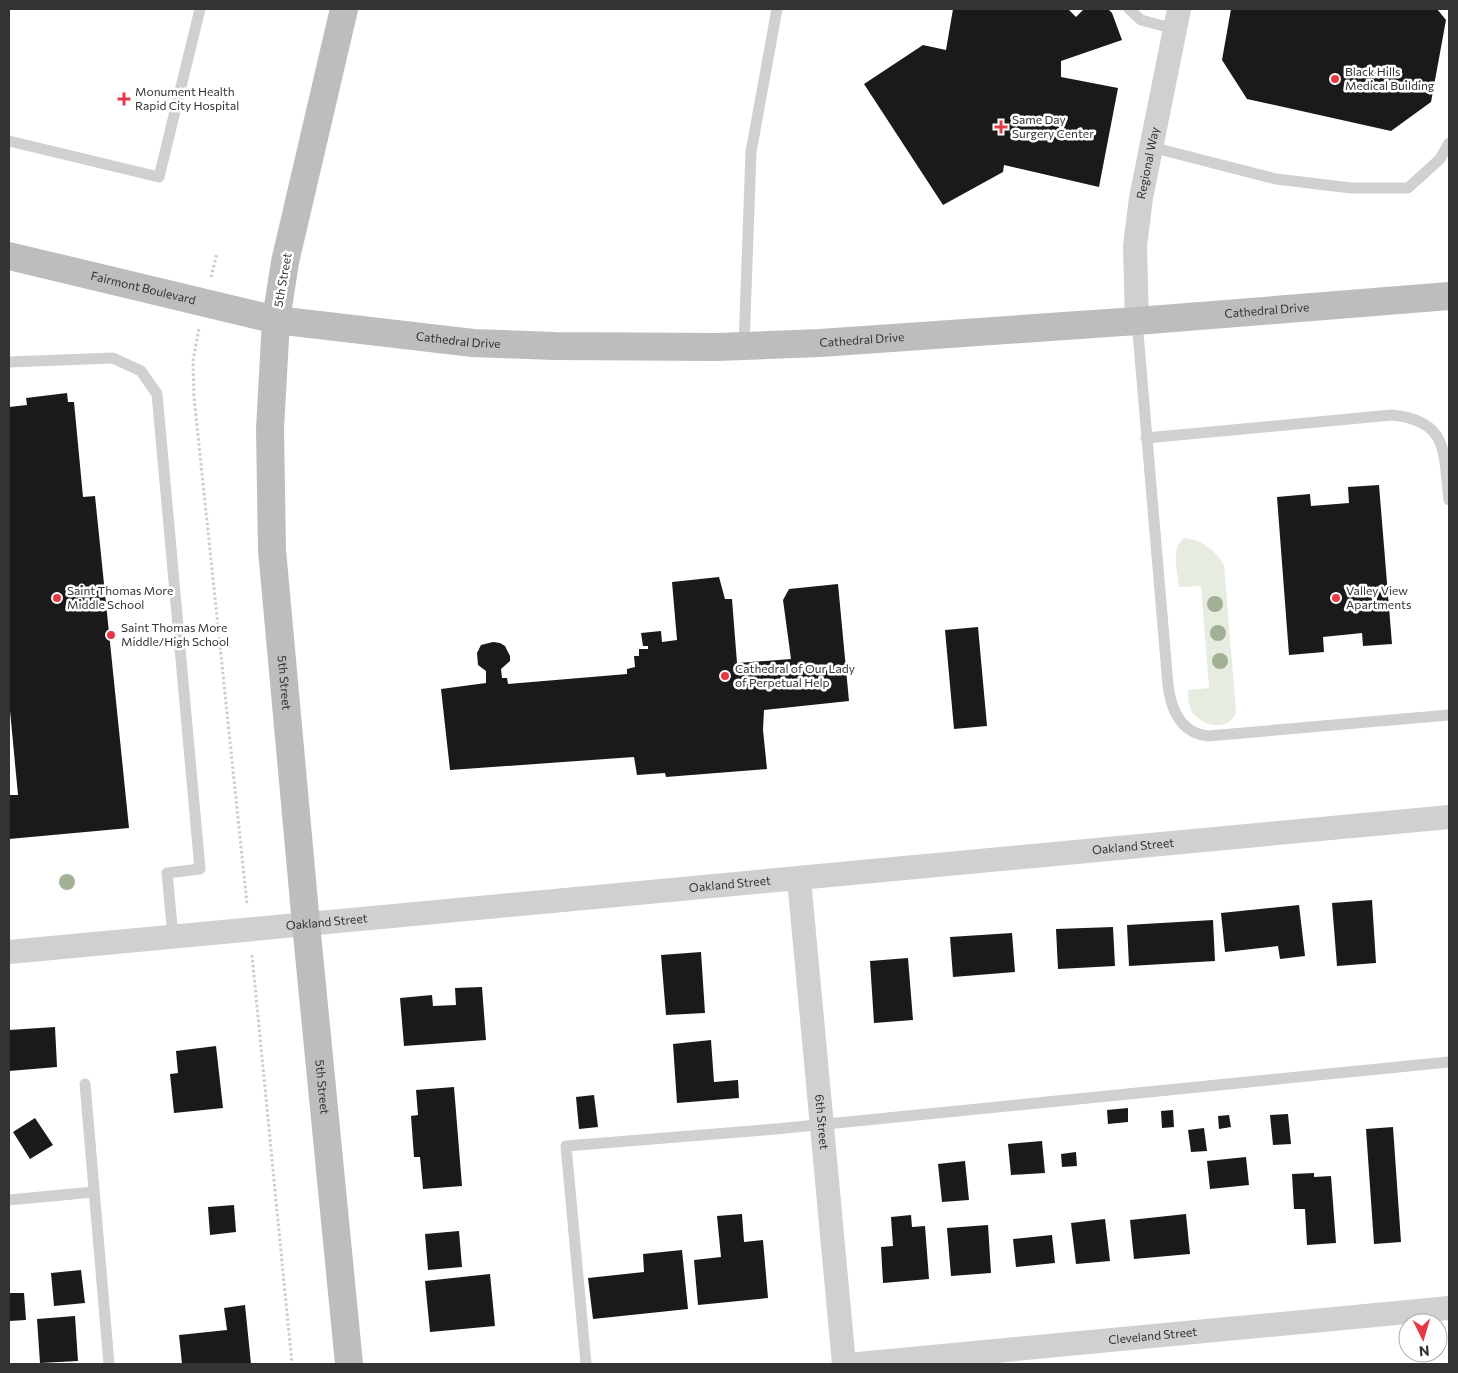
<svg xmlns="http://www.w3.org/2000/svg" width="1458" height="1373" font-family="Commissioner,sans-serif">
<style>
.green{fill:#e6ecdf}
.building{fill:#1a1a1a}
.lines{fill:none;stroke-linecap:round;stroke-linejoin:round}
.path{stroke:#cdcdcd;stroke-width:3;stroke-dasharray:2.5 2.5;stroke-linecap:butt}
.lane{stroke:#d0d0d0;stroke-width:11}
.street{stroke:#d0d0d0;stroke-width:24}
.secondary{stroke:#bdbdbd;stroke-width:28}
.tree{fill:#a2b095}
.poi-dot{fill:#e63946;stroke:#fff;stroke-width:2}
.labels{text-anchor:middle;stroke-width:5;stroke-linejoin:round;paint-order:stroke}
.poi-label{font-size:12px;fill:#333;stroke:#fff;text-anchor:start}
.street-label{font-size:12px;fill:#333;stroke:#fff}
</style>
<rect width="100%" height="100%" fill="#fff"/>
<path class="green" d="M1184 538C1200 538 1217 552 1224 565L1236 711C1235 713 1235 716 1233 718 1221 733 1194 722 1190 707 1188 702 1188 695 1188 690L1209 688 1201 586 1179 587C1178 571 1170 549 1184 538Z"/>
<path class="building" d="M953 9H1068L1076 17 1084 9H1108L1112 13 1122 40 1061 61V77L1118 88 1099 187 1004 165 1003 172 943 205 864 84 923 45 946 50Z
M1231 9H1437L1446 20 1431 102 1391 131 1247 99 1222 60Z
M67 393 68 402H74L83 497 95 496 129 828 9 839V795H18L9 700V407L27 405 26 398Z
M1379 485 1392 644 1363 646 1362 633 1323 637 1324 652 1289 655 1277 497 1310 494 1311 506 1349 503 1348 487Z
M719 577 725 599H732L737 663 791 659 783 600 789 589 838 584 849 701 764 710 763 730 767 769 666 777 665 773 637 775 634 757 450 770 441 689 486 683V671L478 665 477 653 481 645 493 642 500 643 505 646 510 656V661L501 669 502 678H507L508 684 627 674V669L635 667 634 656H639V649H648V646H643L641 633 661 631 662 642 677 640 672 582Z
M978 627 987 726 954 729 945 630Z
M1372 900 1376 963 1337 966 1332 903Z
M1299 905 1305 956 1280 959 1278 946 1225 952 1221 913Z
M1213 920 1215 961 1129 966 1127 925Z
M1113 927 1115 966 1058 969 1056 929Z
M1012 933 1015 972 953 977 950 937Z
M701 952 705 1013 666 1015 661 955Z
M908 958 913 1020 874 1023 870 961Z
M482 987 486 1040 404 1046 400 998 432 995 433 1006 456 1005 455 988Z
M55 1027 57 1067 9 1071V1030Z
M711 1040 714 1082 738 1080 739 1098 677 1103 673 1044Z
M216 1046 223 1108 174 1113 170 1074 178 1073 176 1051Z
M454 1087 462 1186 423 1189 420 1157H414L411 1116 418 1115 416 1090Z
M594 1095 598 1127 579 1129 576 1097Z
M1128 1108V1122L1108 1124 1107 1110Z
M1173 1110 1174 1127 1162 1128 1161 1111Z
M1288 1114 1291 1144 1273 1145 1270 1115Z
M1229 1115 1231 1127 1219 1129 1218 1116Z
M35 1118 53 1145 30 1159 13 1132Z
M1393 1127 1401 1242 1374 1244 1366 1129Z
M1204 1128 1207 1151 1191 1152 1188 1130Z
M1042 1141 1045 1173 1011 1175 1008 1144Z
M1076 1152 1077 1166 1062 1167 1061 1154Z
M1246 1157 1249 1185 1210 1189 1207 1161Z
M965 1161 969 1200 942 1202 938 1164Z
M1314 1173V1177L1331 1176 1336 1243 1307 1245 1305 1209H1294L1292 1174Z
M234 1205 236 1232 210 1235 208 1207Z
M742 1214 744 1242 763 1240 768 1298 698 1305 694 1260 721 1257 717 1216Z
M1186 1214 1190 1254 1134 1259 1130 1220Z
M911 1215 912 1227 925 1226 929 1279 883 1283 881 1247 893 1246 891 1217Z
M1105 1219 1110 1261 1076 1264 1071 1223Z
M988 1225 991 1273 951 1276 947 1228Z
M459 1231 462 1267 428 1270 425 1234Z
M1052 1235 1055 1263 1016 1267 1013 1239Z
M682 1250 688 1309 593 1319 588 1278 644 1272 643 1254Z
M81 1270 85 1303 54 1306 51 1273Z
M490 1274 495 1326 430 1332 425 1281Z
M9 1293H24L26 1320 9 1321Z
M245 1305 251 1364H182L179 1335 227 1330 224 1308Z
M75 1316 78 1361 40 1363 37 1319Z"/>
<g class="lines">
<path class="path" d="M211 277 217 253
M199 329 193 360 194 397 247 904
M252 955 292 1364"/>
<path class="lane" d="M1129 9 1141 20 1175 29
M9 141 159 177 200 9
M1151 147 1276 179 1351 188H1408L1440 159 1449 143
M1137 321 1168 685C1170 701 1176 722 1192 731 1196 734 1203 735 1208 736L1449 715
M744 346 751 152 777 9
M9 362 113 358 141 371 157 394 200 869 167 873 173 936
M1146 438 1392 415C1450 421 1443 453 1449 500
M85 1084 109 1364
M9 1200 94 1192
M586 1364 566 1146 776 1129 1449 1062"/>
<g class="street">
<path id="s1" d="M1137 321 1135 246 1141 198 1179 9"/>
<path id="s2" d="M799 879 844 1364"/>
<path id="s3" d="M9 952 1449 817"/>
<path id="s4" d="M858 1364 1449 1308"/>
</g>
<g class="secondary">
<path id="s5" d="M344 9 285 262 276 320 270 429 272 550 306 924 349 1364"/>
<path id="s6" d="M9 256 276 320 473 343 554 346 717 347 820 343 1137 321 1449 296"/>
</g>
</g>
<g class="tree">
<circle cx="1215" cy="604" r="8"/>
<circle cx="1218" cy="633" r="8"/>
<circle cx="1220" cy="661" r="8"/>
<circle cx="67" cy="882" r="8"/>
</g>
<g class="poi-dot">
<circle cx="1335" cy="79" r="5"/>
<path d="M121.5 91.5h5v5h5v5h-5v5h-5v-5h-5v-5h5z"/>
<path d="M998.5 119.5h5v5h5v5h-5v5h-5v-5h-5v-5h5z"/>
<circle cx="57" cy="598" r="5"/>
<circle cx="1336" cy="598" r="5"/>
<circle cx="111" cy="635" r="5"/>
<circle cx="725" cy="676" r="5"/>
</g>
<g class="labels">
<g class="poi-label">
<text x="1345" y="76">Black Hills<tspan x="1345" dy="14">Medical Building</tspan></text>
<text x="135" y="96">Monument Health<tspan x="135" dy="14">Rapid City Hospital</tspan></text>
<text x="1012" y="124">Same Day<tspan x="1012" dy="14">Surgery Center</tspan></text>
<text x="67" y="595">Saint Thomas More<tspan x="67" dy="14">Middle School</tspan></text>
<text x="1346" y="595">Valley View<tspan x="1346" dy="14">Apartments</tspan></text>
<text x="121" y="632">Saint Thomas More<tspan x="121" dy="14">Middle/High School</tspan></text>
<text x="735" y="673">Cathedral of Our Lady<tspan x="735" dy="14">of Perpetual Help</tspan></text>
</g>
<g class="street-label">
<text dy="4" stroke="none"><textPath href="#s1" startOffset="159">Regional Way</textPath></text>
<text transform="translate(283 280) rotate(-80)" y="4">5th Street</text>
<text dy="4" stroke="none"><textPath href="#s6" startOffset="138">Fairmont Boulevard</textPath></text>
<text dy="4" stroke="none"><textPath href="#s6" startOffset="1268">Cathedral Drive</textPath></text>
<text dy="4" stroke="none"><textPath href="#s6" startOffset="458">Cathedral Drive</textPath></text>
<text dy="4" stroke="none"><textPath href="#s6" startOffset="862">Cathedral Drive</textPath></text>
<text dy="4" stroke="none"><textPath href="#s5" startOffset="682">5th Street</textPath></text>
<text dy="4" stroke="none"><textPath href="#s3" startOffset="1129">Oakland Street</textPath></text>
<text dy="4" stroke="none"><textPath href="#s3" startOffset="724">Oakland Street</textPath></text>
<text dy="4" stroke="none"><textPath href="#s3" startOffset="319">Oakland Street</textPath></text>
<text dy="4" stroke="none"><textPath href="#s5" startOffset="1088">5th Street</textPath></text>
<text dy="4" stroke="none"><textPath href="#s2" startOffset="244">6th Street</textPath></text>
<text dy="4" stroke="none"><textPath href="#s4" startOffset="296">Cleveland Street</textPath></text>
</g>
</g>
<rect width="1458" height="1373" fill="none" stroke="#333333" stroke-width="20"/>
<g transform="translate(1423 1338) rotate(175)"><circle r="24" fill="#ffffff" stroke="#adadad"/>
<path d="M0-4L9 19L0 12L-9 19Z" fill="#e63946"/>
<text y="-8" font-size="14" font-weight="bold" text-anchor="middle" fill="#333333">N</text>
</g>
</svg>
